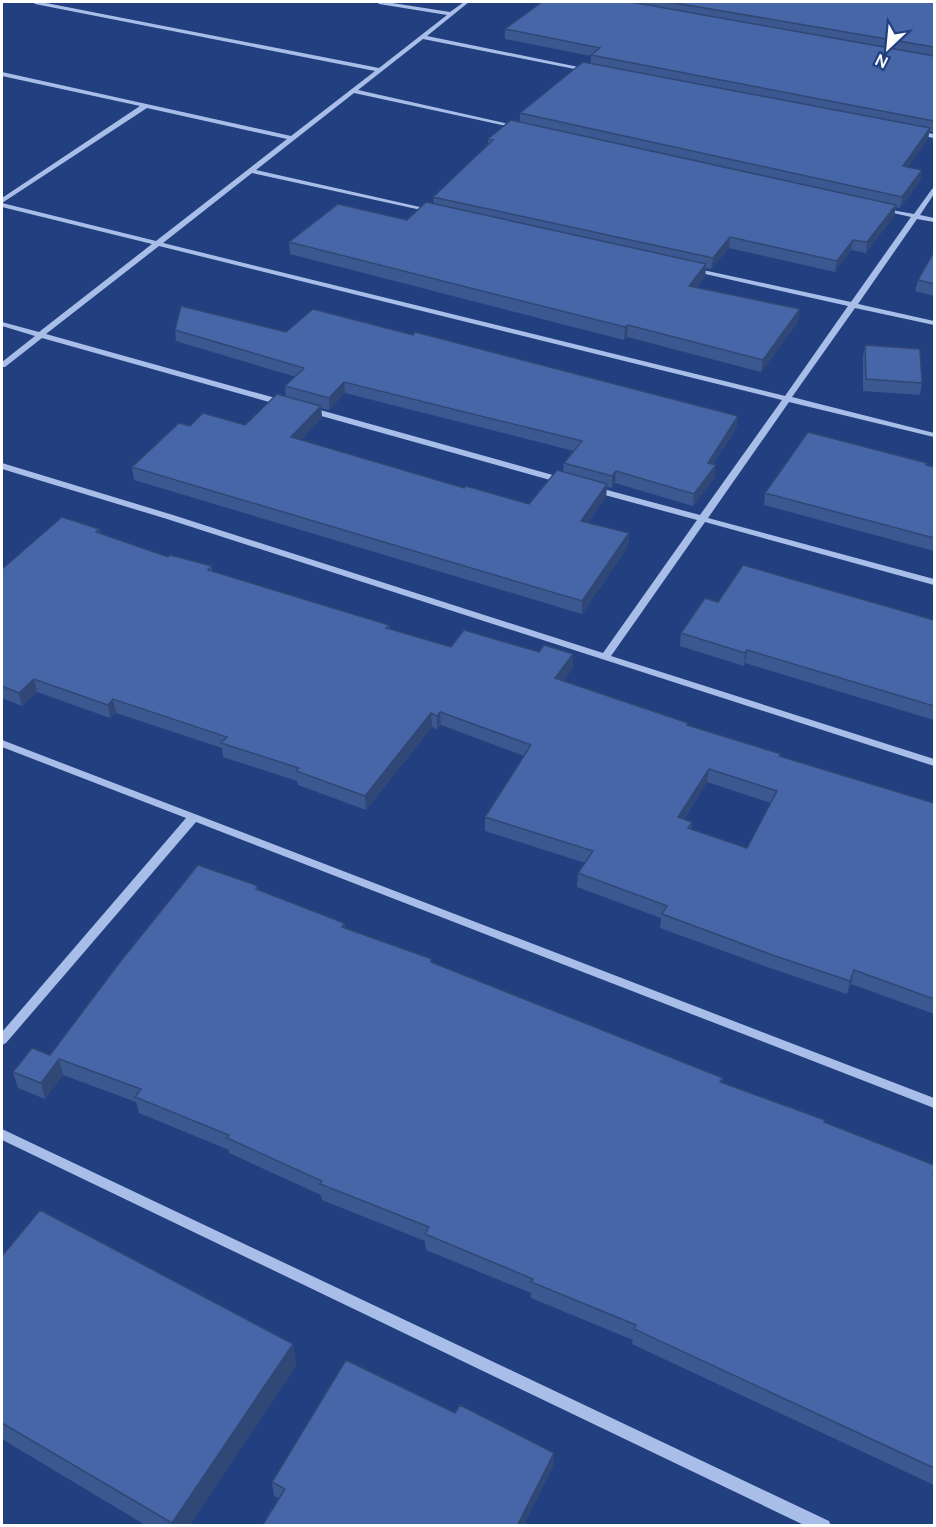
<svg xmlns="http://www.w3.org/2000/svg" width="936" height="1527" font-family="Manrope,sans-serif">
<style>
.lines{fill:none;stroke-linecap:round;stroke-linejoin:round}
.minor{fill:#a8bde7;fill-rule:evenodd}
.wall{fill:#3c5890;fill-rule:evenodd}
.shaded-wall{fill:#314775}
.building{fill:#4666a7;stroke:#314775;stroke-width:1.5;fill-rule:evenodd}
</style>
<rect width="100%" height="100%" fill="#22407f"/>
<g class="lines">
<path class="minor" d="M33 2H41L379 68 447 15 379 4 377 2H386L450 12 464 2H469L427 36 593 70 590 72 423 39 358 90 518 126 520 127V129L354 93 256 170 433 210 435 211V213L252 173 163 243 785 396 848 306 692 271H689V267L851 302 911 217 880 210V208L914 214 932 189 934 188V194L920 215 934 218V222L917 219 858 304 934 321V325L855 308 792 397 934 433V437L789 402 708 518 934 579V585L705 522 611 656 934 759V766L167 519 2 469V463L173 515 603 653 697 520 590 491V487H596L700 515 782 400 159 246 46 334 286 401V405H280L42 338 5 367H2V362L35 336 2 326V322L39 332 152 244 2 207V198L140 106 2 76V72L291 136 375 71 35 4ZM147 108 287 139 156 241 2 203Z
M914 131 934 134V138L912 134 911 133Z
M307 408H313L567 479 568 481 564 484 561 483 307 412Z
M2 740 934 1098V1108L196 822 6 1043 2 1045V1032L186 818 2 747Z
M2 1129 829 1521 831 1526H806L2 1140Z"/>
</g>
<path class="wall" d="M542 2H934V130L933 132 929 131 928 139 908 167 922 170 920 181 900 208 896 207 894 216 866 253 851 250 835 272 729 248 711 269 706 268 705 276 697 287 800 309 798 322 761 372 627 337 624 340 290 254 289 242 407 220 434 204 433 197 488 144V139L520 122V113L591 63V56L505 39V29Z
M934 252V296L915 291 918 280Z
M175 330 286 332 737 427 713 464 715 477 693 506 615 483 612 488 607 487 606 496 588 523 629 533 628 546 582 614 134 480 132 467 190 426 245 425 286 396 285 386 296 377 176 341ZM345 393 574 451 564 463 563 472 529 504 464 488 301 440 322 418 321 408 329 410Z
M865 345 922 383 920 395 863 391V356Z
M927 463 926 465 934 467V551L764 505 765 493Z
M99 529 100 533 168 557 212 566V572L389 625 390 629 451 647 573 654V668L563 681 780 757 934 803V1014L851 984 847 994 773 969 660 928 661 918 577 887 578 873 585 863 485 831V817L524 756 441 725 437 729 432 727 366 810 298 785 297 781 223 757 222 748 116 713 110 718 37 692 22 706 2 698V569ZM707 782 771 803 747 848 691 829 692 822 684 819Z
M718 602 934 620V720L745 663 744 666 680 646 681 633Z
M258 886 259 890 344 923 345 928 723 1078 722 1083 824 1122 934 1175V1485L632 1344 633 1340 531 1298V1293L426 1250 425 1241 322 1200 321 1195 229 1153V1150L139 1113 136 1102 63 1075 45 1099 18 1088 13 1072 50 1055Z
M2 1256 293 1344 296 1366 189 1526H147L2 1439Z
M455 1413 554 1453 553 1467 523 1526H262L279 1498 274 1496 272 1482Z"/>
<path class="shaded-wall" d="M930 128 928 139 901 177 903 166Z
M922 170 920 181 900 208 902 197Z
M896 205 894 216 866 253 867 242Z
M730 237 729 248 711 269 713 258Z
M853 240 851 250 835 272 837 261Z
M706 264 705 276 688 298 689 286Z
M800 309 798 322 761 372 763 360Z
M628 325 627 337 624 340 625 327Z
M344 382 345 393 329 410V398Z
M321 406 322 418 292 449 291 437Z
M738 416 737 427 706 474 708 463Z
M716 465 715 477 693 506 694 494Z
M616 471 615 483 612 488V476Z
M607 484 606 496 580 534 581 521Z
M629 533 628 546 582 614V601Z
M747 650 745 663 744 666 745 653Z
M573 654V668L555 692V678Z
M34 679 37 692 22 706 19 693Z
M113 699 116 713 110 718 108 705Z
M440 712 441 725 437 729V716Z
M431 713 432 727 366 810 365 796Z
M709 769 707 782 676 830 678 817Z
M854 970 851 984 847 994 850 981Z
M59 1059 63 1075 45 1099 41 1083Z
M293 1344 296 1366 189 1526H173L172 1523Z
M554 1453 553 1467 523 1526H517Z"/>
<path class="building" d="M542 2H631L934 56V121L591 55 600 48 505 29Z
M669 2H934V47Z
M583 62 930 128 903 166 922 170 902 197 520 113Z
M511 120 896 205 867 242 853 240 837 261 730 237 713 258 433 197 493 140 488 139Z
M426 202 706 264 689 286 800 309 763 360 628 325 625 327 289 242 338 204 407 220Z
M934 252V284L918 280Z
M181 306 286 332 313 309 413 335 415 332 738 416 708 463 716 465 694 494 616 471 612 476 564 463 582 441 344 382 329 398 285 386 304 368 175 330Z
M865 345 920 349 922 383 866 379Z
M277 394 321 406 291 437 464 488 466 486 529 504 557 470 607 484 581 521 629 533 582 601 132 467 179 423 190 426 203 413 245 425Z
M808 432 927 463 926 465 934 467V538L765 493Z
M62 517 99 529 96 532 168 557 170 555 212 566 208 570 389 625 386 628 451 647 464 630 539 652 544 645 573 654 555 678 688 723 687 725 781 754 779 756 934 803V999L854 970 850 981 775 956 662 914 667 906 578 873 593 851 485 817 531 745 440 712 437 716 431 713 365 796 296 771 299 768 221 743 227 737 113 699 108 705 34 679 19 693 2 686V569ZM709 769 777 791 747 848 688 828 692 822 678 817Z
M743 565 934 620V706L747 650 745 653 681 633 705 598 718 602Z
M198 865 258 886 256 889 344 923 342 927 432 959 431 962 723 1078 720 1082 825 1120 824 1122 934 1165V1170L933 1174 934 1175V1468L634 1329 636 1325 531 1282 533 1279 425 1234 429 1227 320 1184 322 1181 227 1138 229 1135 135 1097 141 1089 59 1059 41 1083 13 1072 32 1048 50 1055 120 962Z
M40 1210 293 1344 172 1523 2 1423V1256Z
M346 1360 455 1413 460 1405 554 1453 517 1526H262L285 1489 272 1482Z"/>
<rect width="936" height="1527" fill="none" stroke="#ffffff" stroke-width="6"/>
<g transform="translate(888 48) rotate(206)" stroke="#22407f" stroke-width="4.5" paint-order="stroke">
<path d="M0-4.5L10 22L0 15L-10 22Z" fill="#ffffff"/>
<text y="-9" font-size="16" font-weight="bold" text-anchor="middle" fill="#ffffff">N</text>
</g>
</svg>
